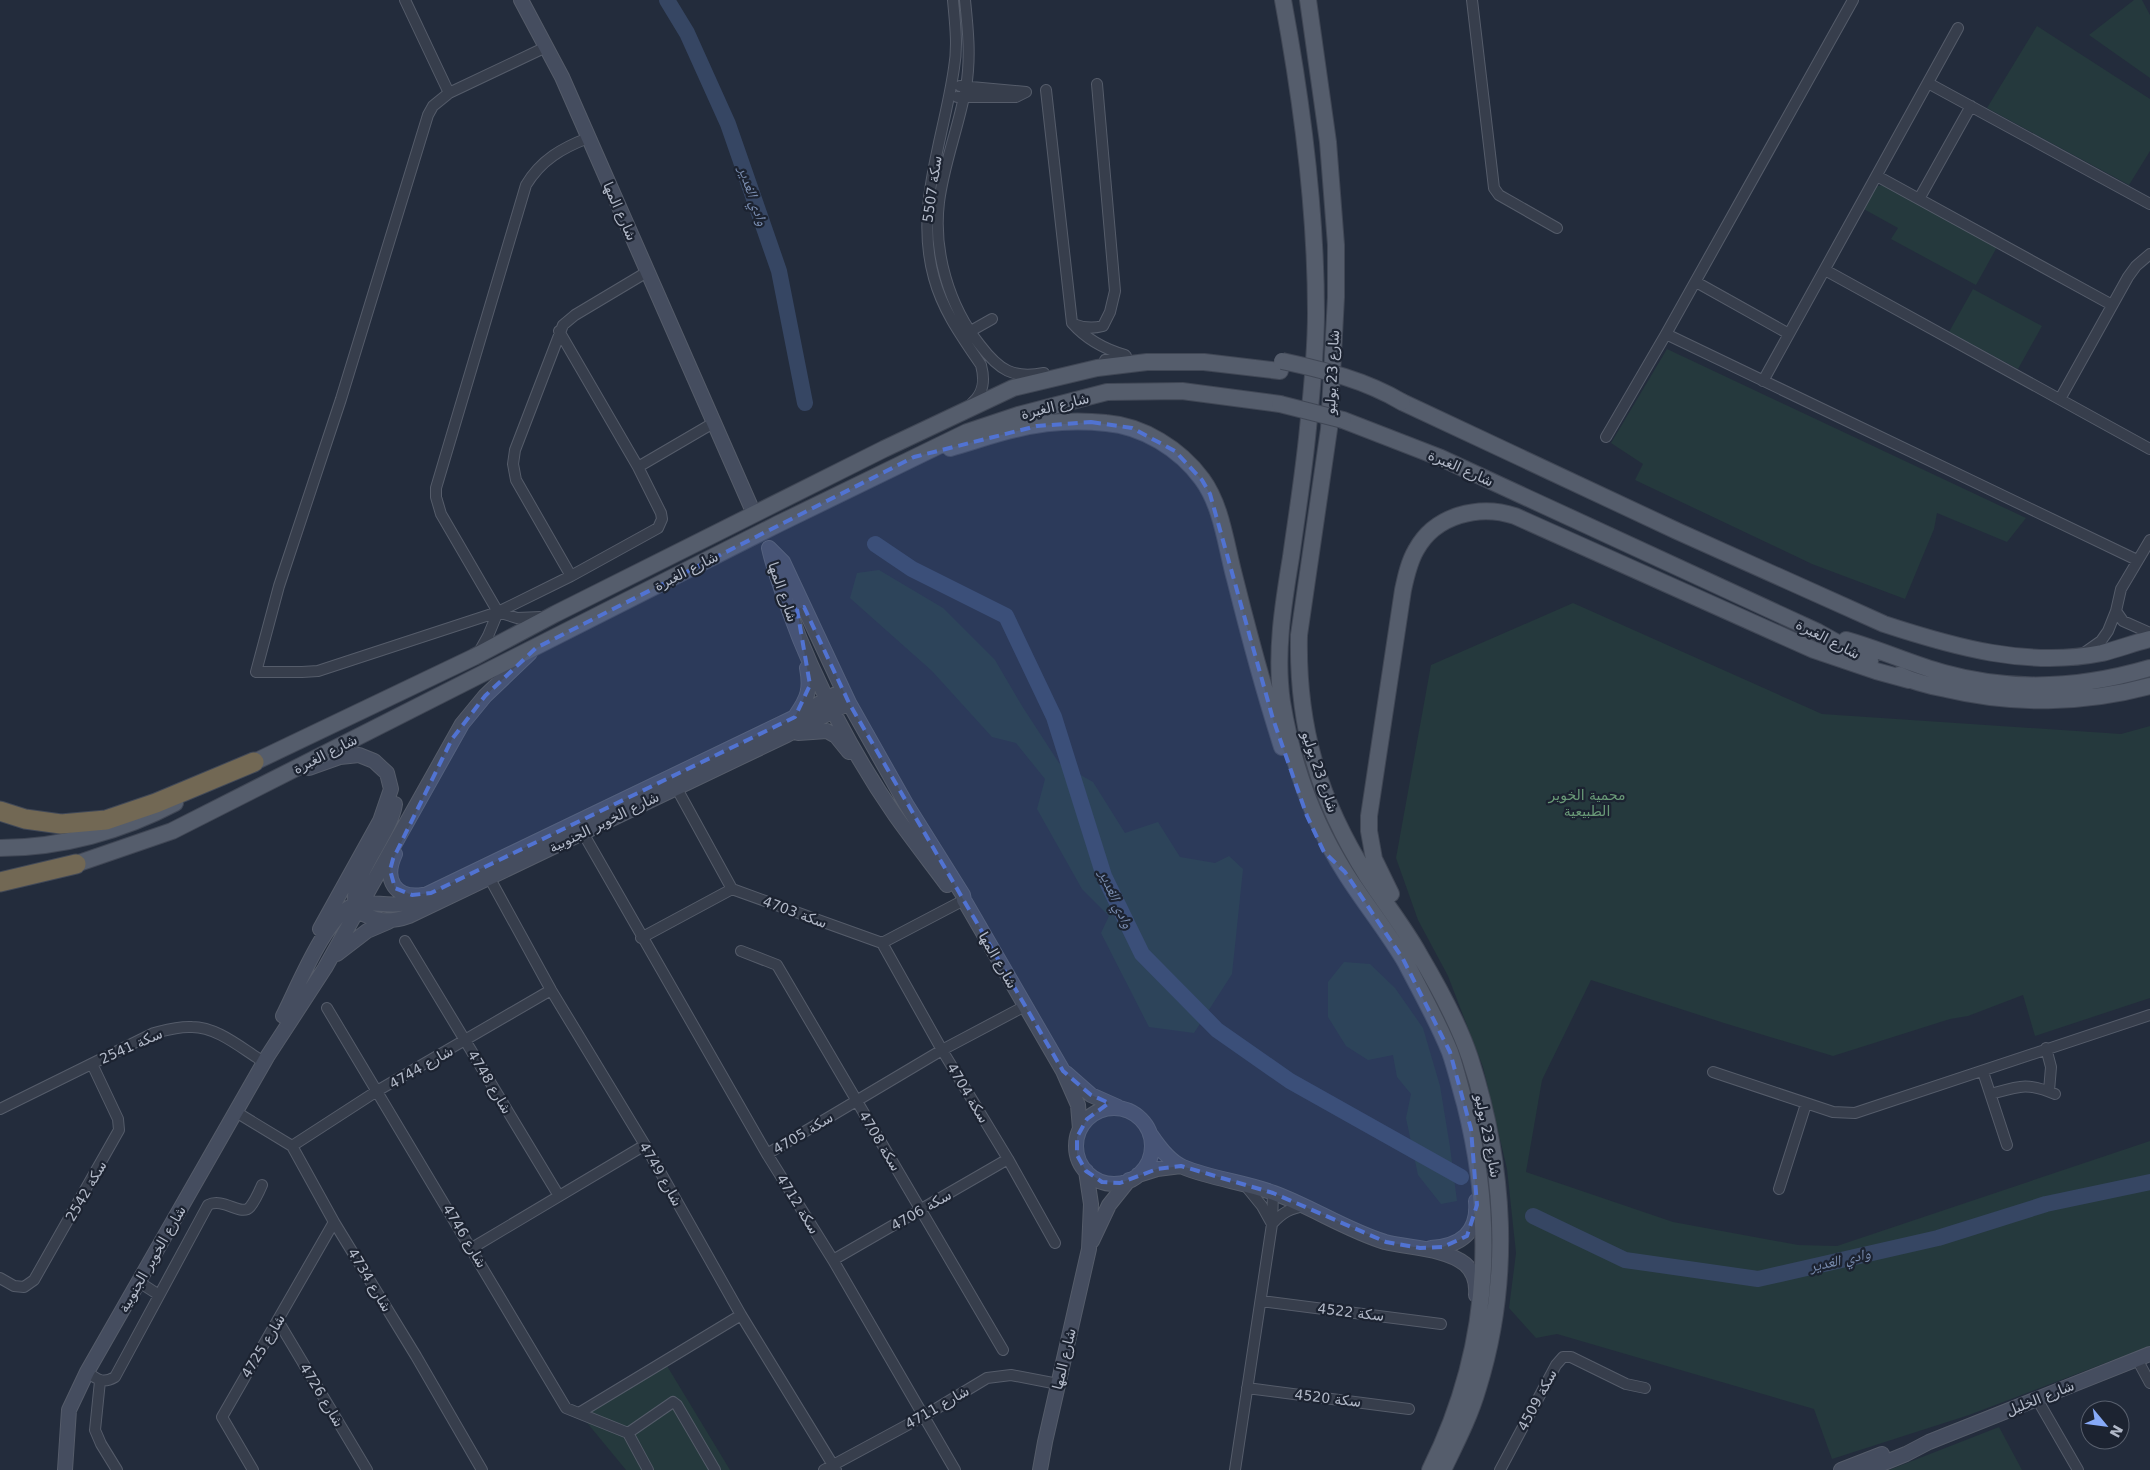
<svg xmlns="http://www.w3.org/2000/svg" width="2150" height="1470" font-family="'DejaVu Sans','Noto Naskh Arabic',sans-serif">
<style>
.green{fill:#25393d}
.lines{fill:none;stroke-linecap:round;stroke-linejoin:round}
.river{stroke:#364663;stroke-width:16}
.street-casing{stroke:#555c6a;stroke-width:12}
.secondary-casing{stroke:#555c6a;stroke-width:16}
.primary-casing{stroke:#404755;stroke-width:18}
.highway-casing{stroke:#424957;stroke-width:21}
.street{stroke:#373e4c;stroke-width:10}
.secondary{stroke:#454d5f;stroke-width:14}
.primary{stroke:#555d6c;stroke-width:16}
.highway{stroke:#726854;stroke-width:19}
.primary-bridge-casing{stroke:#404755;stroke-width:18;stroke-linecap:butt}
.primary-bridge{stroke:#555d6c;stroke-width:16}
.marked{fill:#5173d2;fill-opacity:0.2;stroke:#5173d2;stroke-width:4;stroke-dasharray:10 6;stroke-linejoin:round}
.labels{text-anchor:middle;stroke-width:4.5;stroke-linejoin:round;paint-order:stroke}
.street-label{font-size:14px;fill:#b2b9c8;stroke:#1c2331}
.park-label{font-size:14px;fill:#699977;stroke:#1c2331}
.water-label{font-size:15px;font-style:italic;fill:#7a8db0;stroke:#1c2331}
</style>
<rect width="100%" height="100%" fill="#232c3c"/>
<path class="green" d="M2134 0H2142L2150 15V78L2089 35Z
M2037 26 2150 99V151L2129 185 1987 108Z
M1883 185 1997 247 1976 285 1891 239 1898 228 1862 208 1873 187Z
M1973 289 2042 326 2018 369 1949 332Z
M1667 349 2026 518 2007 542 1937 513 1934 529 1905 599 1812 564 1635 480 1643 464 1611 443Z
M879 570 943 608 995 660 1022 706 1059 763 1093 782 1125 833 1158 822 1180 857 1215 863 1229 856 1243 869 1232 974 1194 1033 1149 1027 1101 933 1109 916 1082 889 1037 809 1045 779 1016 743 992 737 932 671 850 598 857 573Z
M1573 603 1822 714 2121 734 2150 726V998L2035 1036 2023 995 1968 1016 1950 1019 1833 1056 1724 1023 1591 980 1542 1080 1526 1172 1673 1222 1798 1245 1837 1246 2150 1141V1346L1969 1415 1832 1459 1814 1409 1557 1334 1536 1338 1509 1308 1516 1253 1507 1169 1483 1067 1448 976 1418 920 1396 858 1431 665Z
M1344 962 1370 964 1395 988 1423 1028 1440 1086 1450 1147 1457 1201 1441 1204 1418 1175 1406 1118 1411 1094 1397 1077 1393 1055 1368 1060 1346 1046 1328 1017V982Z
M664 1361 730 1470H626L579 1413Z
M1999 1427 2022 1470H1889Z"/>
<g class="lines">
<path class="river" d="M667 0 687 33 728 124 779 271 805 403
M875 544 912 569 1006 616 1054 717 1104 876 1142 954 1217 1030 1290 1081 1461 1177
M1533 1216 1625 1260 1758 1279 1938 1238 2046 1204 2150 1182"/>
<defs>
<path id="street" d="M405 0 449 93
M953 0C955 23 958 46 954 68 944 139 914 207 934 278 943 311 962 337 981 365 985 380 984 393 972 403
M965 0C968 29 971 58 966 87 959 126 944 163 939 202 933 252 949 306 980 345 999 370 1013 379 1044 373
M1472 0 1494 188 1499 195 1557 228
M546 47 449 93 433 106 428 115 341 399 279 586 256 672H302L318 671 498 612 571 576 658 528 662 519 661 513 638 467 559 331
M1928 83 2150 204
M960 86 1026 92
M1046 90 1072 323C1087 340 1104 349 1125 355
M957 97H1016L1026 92
M1877 176 2112 305
M1919 199 1971 106
M1825 270 2150 449
M1696 282 1789 334
M1073 324C1083 328 1092 329 1103 326L1110 312 1115 291 1097 84
M969 332 992 319
M1666 334 2137 560
M1105 360 1126 356
M1763 381 1958 28
M2060 399 2128 277 2136 266 2150 254
M1606 437 1666 334 1853 0
M638 467 715 422
M571 576 516 480 513 464 515 450 563 325 575 315 647 272
M2116 611 2123 621 2150 633
M541 617 517 618 498 612 441 514 436 497V488L526 185C541 160 562 148 588 138
M479 652 488 636 498 612
M2084 653 2101 641 2108 631 2116 611 2121 589 2150 540
M676 787 732 889 882 943 964 900
M583 833 767 1154 833 1260 955 1470
M489 877 551 990 645 1145 741 1315 836 1470
M641 938 732 889
M405 941 559 1196
M882 943 942 1050 1008 1159 1055 1243
M741 951 777 965 1003 1350
M327 1008 566 1408 628 1433
M2046 1048 2051 1067 2049 1091
M1713 1072 1833 1112 1855 1113 2150 1015
M1983 1072 2007 1145
M1991 1094C2019 1086 2027 1082 2055 1094
M0 1109 154 1033C166 1030 179 1026 192 1027 218 1027 242 1049 264 1062
M236 1112 292 1146 334 1222 416 1356 482 1470
M292 1146 377 1091 551 990
M767 1154 942 1050 1025 1006
M1245 1185 1262 1206 1272 1224C1282 1213 1290 1208 1305 1206
M1779 1189 1806 1104
M472 1248 645 1145
M833 1260 1008 1159
M0 1278 14 1286 24 1287 34 1280 119 1130 118 1119 92 1064
M139 1282 159 1295
M1261 1301 1441 1324
M278 1321 367 1470
M2137 1359 2150 1383
M87 1372C98 1380 103 1384 115 1377L208 1205C224 1197 241 1217 250 1207 255 1201 259 1192 262 1185
M100 1381 95 1430 101 1444 117 1470
M1247 1388 1409 1409
M2037 1399 2078 1470
M579 1413 741 1315
M253 1470 222 1417 334 1222
M648 1470 628 1433 673 1402 677 1405 715 1470
M824 1470 924 1416 987 1378 1011 1375 1058 1384
M1235 1470 1272 1224 1273 1193
M1500 1470 1556 1365 1563 1357H1571L1626 1384 1645 1388"/>
<path id="secondary" d="M521 0 562 77 751 507
M769 548 783 562 849 703 906 804 963 895 964 900 1063 1071 1078 1105 1080 1129
M769 548C774 570 782 591 790 613 814 680 854 756 895 815 912 839 930 862 947 885
M796 715C808 698 811 689 807 668
M798 733 827 731 836 736 849 752
M309 768 340 757 359 755 374 761 387 773 391 789 380 821 320 929
M395 854C383 880 395 899 423 895
M357 910C374 922 390 923 409 916L787 735 849 703
M357 910C344 883 391 835 395 804
M337 954 367 931 388 922
M283 1016C297 989 326 915 354 905 373 899 392 910 415 900L795 717 843 690
M1066 1073 1091 1095 1118 1107
M1076 1146a38 38 0 1 1 76 0a38 38 0 1 1-76 0Z
M1151 1135C1159 1147 1169 1161 1183 1167 1212 1179 1244 1182 1274 1193 1312 1207 1346 1230 1385 1242 1408 1248 1445 1248 1465 1264 1474 1272 1477 1283 1476 1295
M1138 1175 1157 1169 1181 1166
M1092 1241 1109 1205 1129 1180
M1431 1248C1460 1246 1479 1233 1476 1201
M65 1470 69 1410 87 1372 267 1057 325 968 462 724 485 696 530 653
M1040 1470 1045 1442 1089 1249 1091 1204 1086 1171
M1841 1470 1882 1454
M1867 1470 1906 1454 1929 1442 2150 1354"/>
<path id="primary" d="M1283 0C1302 102 1316 209 1316 313 1316 351 1312 390 1308 428 1304 471 1297 514 1291 557 1283 605 1275 654 1282 702 1292 762 1313 822 1346 874 1365 904 1388 932 1406 963 1421 992 1438 1022 1450 1052 1456 1069 1460 1087 1465 1104 1497 1230 1488 1354 1430 1470
M1308 0 1328 142 1336 245V297L1329 429 1299 635C1297 726 1318 798 1367 876 1384 902 1404 927 1419 954 1438 986 1458 1022 1470 1058 1505 1166 1512 1279 1478 1388 1470 1416 1456 1443 1443 1470
M1402 402 1677 531 1884 624C1954 647 2028 668 2102 653 2118 649 2134 643 2150 639
M1343 420 1441 458 1818 632 1870 661
M950 448C972 442 993 434 1016 429 1044 422 1077 420 1106 423 1143 426 1180 449 1202 479 1222 506 1226 546 1235 579 1249 635 1264 691 1282 747
M1846 640C1879 649 1911 664 1944 673 2012 692 2082 688 2150 668
M1899 675C1914 682 1930 686 1946 689 2013 705 2084 704 2150 686
M244 767 474 657 555 614 884 449 1013 388 1097 368 1147 362H1204L1280 371
M0 848C61 848 122 831 175 803
M64 866 76 864 172 831 778 524 967 432 1018 415 1107 392 1182 391 1280 404
M1391 894 1374 859 1369 831V816L1403 590C1406 576 1409 562 1416 550 1435 515 1479 504 1515 516L1814 650 1876 671 1909 680"/>
<path id="highway" d="M0 811 25 819 61 824 106 820 156 803 254 762
M0 882 76 864"/>
</defs>
<use href="#street" class="street-casing"/>
<use href="#secondary" class="secondary-casing"/>
<use href="#primary" class="primary-casing"/>
<use href="#highway" class="highway-casing"/>
<use href="#street" class="street"/>
<use href="#secondary" class="secondary"/>
<use href="#primary" class="primary"/>
<use href="#highway" class="highway"/>
<defs>
<path id="primary-bridge" d="M1282 361C1324 370 1365 380 1402 402
M1280 404 1343 420"/>
</defs>
<use href="#primary-bridge" class="primary-bridge-casing"/>
<use href="#primary-bridge" class="primary-bridge"/>
</g>
<path class="marked" d="M1091 422 1132 428 1175 451 1202 480 1210 494 1273 719 1307 816 1324 852 1345 872 1403 959 1450 1052 1471 1129 1477 1205 1467 1236 1443 1247 1420 1248 1386 1242 1273 1193 1181 1166 1157 1169 1120 1183 1102 1182 1086 1171 1077 1155V1137L1087 1119 1109 1103 1091 1095 1063 1071 849 703 804 607 797 609 810 685 795 717 431 893 412 895 395 888 390 870 393 859 452 739 485 696 536 648 914 457 1037 426Z"/>
<g class="labels">
<g class="street-label">
<text transform="translate(932 189) rotate(-82)" y="5">سكة 5507</text>
<text transform="translate(620 211) rotate(66)" y="5">شارع المها</text>
<text transform="translate(1332 372) rotate(-87)" y="5">شارع 23 يوليو</text>
<text transform="translate(1055 406) rotate(-14)" y="5">شارع الغبرة</text>
<text transform="translate(1461 468) rotate(24)" y="5">شارع الغبرة</text>
<text transform="translate(686 571) rotate(-27)" y="5">شارع الغبرة</text>
<text transform="translate(783 592) rotate(71)" y="5">شارع المها</text>
<text transform="translate(1828 639) rotate(27)" y="5">شارع الغبرة</text>
<text transform="translate(325 754) rotate(-27)" y="5">شارع الغبرة</text>
<text transform="translate(1320 772) rotate(71)" y="5">شارع 23 يوليو</text>
<text transform="translate(604 822) rotate(-26)" y="5">شارع الخوير الجنوبية</text>
<text transform="translate(795 912) rotate(20)" y="5">4703 سكة</text>
<text transform="translate(998 960) rotate(60)" y="5">شارع المها</text>
<text transform="translate(131 1046) rotate(-24)" y="5">سكة 2541</text>
<text transform="translate(421 1067) rotate(-30)" y="5">4744 شارع</text>
<text transform="translate(490 1082) rotate(59)" y="5">4748 شارع</text>
<text transform="translate(968 1093) rotate(59)" y="5">سكة 4704</text>
<text transform="translate(803 1133) rotate(-31)" y="5">4705 سكة</text>
<text transform="translate(1488 1136) rotate(79)" y="5">شارع 23 يوليو</text>
<text transform="translate(880 1141) rotate(59)" y="5">سكة 4708</text>
<text transform="translate(661 1174) rotate(60)" y="5">4749 شارع</text>
<text transform="translate(86 1191) rotate(-60)" y="5">سكة 2542</text>
<text transform="translate(798 1204) rotate(58)" y="5">سكة 4712</text>
<text transform="translate(921 1210) rotate(-30)" y="5">4706 سكة</text>
<text transform="translate(465 1236) rotate(59)" y="5">4746 شارع</text>
<text transform="translate(152 1259) rotate(-60)" y="5">شارع الخوير الجنوبية</text>
<text transform="translate(370 1280) rotate(59)" y="5">4734 شارع</text>
<text transform="translate(1351 1312) rotate(7)" y="5">سكة 4522</text>
<text transform="translate(263 1346) rotate(-59)" y="5">4725 شارع</text>
<text transform="translate(1064 1359) rotate(-77)" y="5">شارع المها</text>
<text transform="translate(322 1395) rotate(59)" y="5">4726 شارع</text>
<text transform="translate(1328 1398) rotate(7)" y="5">سكة 4520</text>
<text transform="translate(2040 1398) rotate(-22)" y="5">شارع الخليل</text>
<text transform="translate(1537 1400) rotate(-62)" y="5">سكة 4509</text>
<text transform="translate(937 1407) rotate(-30)" y="5">4711 شارع</text>
</g>
<g class="park-label">
<text x="1587" y="800">محمية الخوير<tspan x="1587" dy="16">الطبيعية</tspan></text>
</g>
<g class="water-label">
<text transform="translate(753 196) rotate(71)" y="5">وادي الغدير</text>
<text transform="translate(1116 899) rotate(66)" y="5">وادي الغدير</text>
<text transform="translate(1840 1260) rotate(-13)" y="5">وادي الغدير</text>
</g>
</g>
<g transform="translate(2105 1425) rotate(119)"><circle r="24" fill="#1c2331" stroke="#585f6d"/>
<path d="M0-4L9 19L0 12L-9 19Z" fill="#87aaf8"/>
<text y="-8" font-size="14" font-weight="bold" text-anchor="middle" fill="#b2b9c8">N</text>
</g>
</svg>
